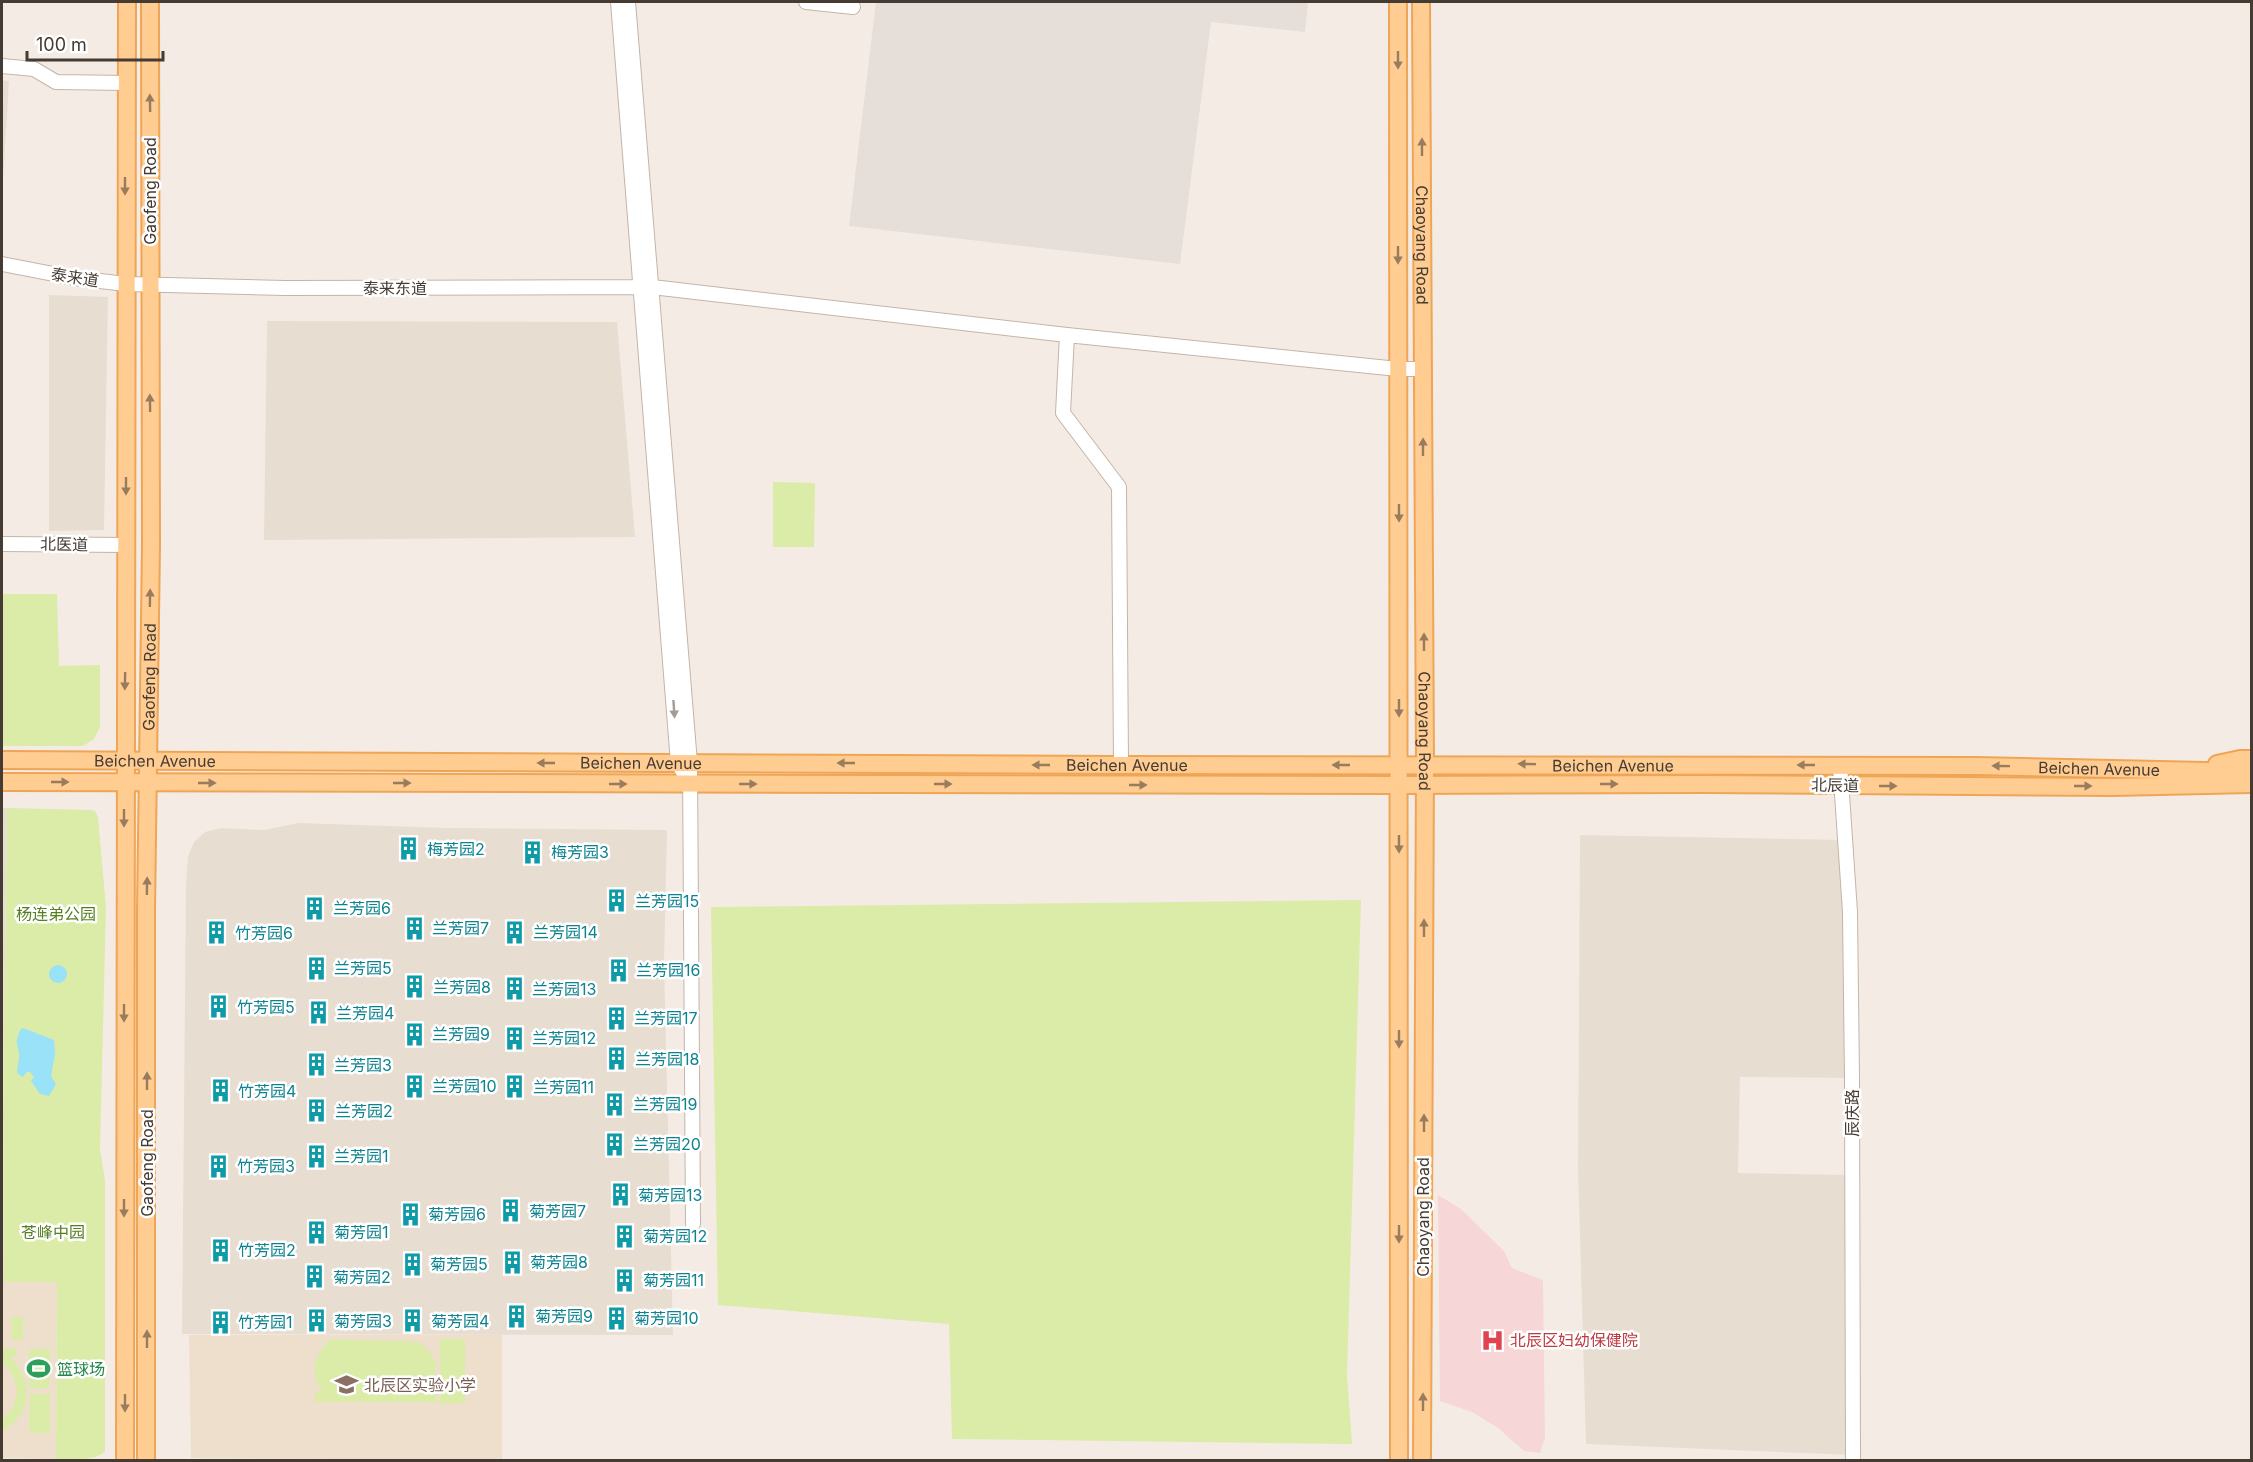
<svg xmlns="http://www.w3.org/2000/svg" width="2253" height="1462" font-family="Inter,'Noto Sans SC',sans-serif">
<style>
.residential{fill:#e8ddd1}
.industrial{fill:#e6ded9}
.education{fill:#eedecc}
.medical{fill:#f6d6d7}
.green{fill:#daeca8}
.water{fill:#99e2f7}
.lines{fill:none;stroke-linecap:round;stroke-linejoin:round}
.minor-casing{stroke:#c3b5a8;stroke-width:16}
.major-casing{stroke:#efa556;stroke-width:20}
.minor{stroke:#fff;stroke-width:14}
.major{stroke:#ffcc91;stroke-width:16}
.oneway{fill:#997c5d}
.oneway2{fill:#a29d99}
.labels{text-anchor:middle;stroke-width:5;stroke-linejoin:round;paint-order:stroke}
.street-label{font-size:16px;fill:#463b33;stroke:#fff}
.culture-label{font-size:16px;fill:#0d838f;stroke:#fff;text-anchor:start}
.park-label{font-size:16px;fill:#557e21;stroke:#fff}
.health-label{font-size:16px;fill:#be3a42;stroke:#fff;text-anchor:start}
.leisure-label{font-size:16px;fill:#27864d;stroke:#fff;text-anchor:start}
.education-label{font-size:16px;fill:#785e54;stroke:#fff;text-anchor:start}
</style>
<rect width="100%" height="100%" fill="#f4ece4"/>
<path class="residential" d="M2 80 9 81 2 197Z
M49 295 108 297 104 530 49 531Z
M267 321 617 322 635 537 264 540Z
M2 808H7L3 1108 4 1288 2 1287Z
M298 823 448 828 667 830 664 963 673 1335 182 1334 186 883 188 856 194 842 205 832 221 828 264 830Z
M1580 835 1847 840 1852 1078 1740 1077 1738 1173 1852 1175 1853 1455 1586 1444 1578 1169Z"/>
<path class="industrial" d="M876 2H1308L1305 32 1211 22 1180 264 849 226Z"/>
<path class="education" d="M4 1282H57L56 1459 2 1458V1287H4Z
M189 1335H502V1460L191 1458Z"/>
<path class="medical" d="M1438 1195 1461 1209 1504 1251 1512 1268 1543 1280 1545 1438 1540 1453 1524 1451 1498 1428 1472 1412 1440 1401Z"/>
<path class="green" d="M773 482 815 483 814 547H773Z
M2 594H57L59 666 100 665V727L94 739 83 746H2Z
M7 808 91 810 95 811 98 817 106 907 100 1149 105 1180V1451C96 1462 71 1459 56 1459L57 1282H4L3 1113Z
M1361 900 1347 1376 1352 1444 952 1439 949 1324 718 1305 711 907Z
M11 1317H23V1340H12Z
M331 1339 419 1342 430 1352 436 1363 434 1382 426 1393H436L437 1402H315V1391H323C308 1374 315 1352 331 1339Z
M440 1339H465V1403L440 1404Z
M2 1348H16V1356L10 1357C34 1380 33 1415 2 1431V1419C22 1404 21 1378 2 1363Z
M29 1349H50L49 1388H29Z
M30 1394H50V1433H29Z"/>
<path class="water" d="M49 974a9 9 0 1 1 18 0a9 9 0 1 1-18 0Z
M23 1028 54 1040 55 1054 51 1076 56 1084 49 1096 40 1094 31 1081 34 1077 30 1072H27L23 1077 17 1073C17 1067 20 1059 19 1053 17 1040 15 1045 20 1030Z"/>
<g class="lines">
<defs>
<path id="minor" d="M618 2 678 763 683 772
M628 2 690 763 693 1224
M806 2 853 7
M2 66 34 69 56 82 126 83
M2 264 74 278 126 284 285 288 652 287 1067 335 1398 369H1423
M1067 335 1063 413 1119 487 1121 765
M2 544 126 545
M1840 765 1850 912 1852 1078 1853 1460"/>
<g id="major">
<path d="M1398 2 1399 1460"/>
<path id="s1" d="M1421 2 1425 764 1422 1460"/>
<path id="s2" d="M2 760 1121 765 1977 766 2252 772"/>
<path d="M2217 764 2240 759H2252"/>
<path d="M2 782 1399 785 1703 784 2113 787 2252 784"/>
<path d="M125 1460 127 2"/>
<path id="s3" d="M146 1460V911L151 545 150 2"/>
</g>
</defs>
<use href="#minor" class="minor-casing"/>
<use href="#major" class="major-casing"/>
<use href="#minor" class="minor"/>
<use href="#major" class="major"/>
</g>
<defs><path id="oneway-solid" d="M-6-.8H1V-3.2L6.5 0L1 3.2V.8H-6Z" transform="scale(1.5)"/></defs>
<g class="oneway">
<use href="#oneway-solid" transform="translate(1398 60) rotate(90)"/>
<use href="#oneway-solid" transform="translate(150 103) rotate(-91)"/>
<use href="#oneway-solid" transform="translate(1422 147) rotate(-90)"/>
<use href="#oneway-solid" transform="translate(125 186) rotate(90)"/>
<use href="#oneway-solid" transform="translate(1398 255) rotate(90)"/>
<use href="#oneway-solid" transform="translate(150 403) rotate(-91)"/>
<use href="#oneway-solid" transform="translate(1423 447) rotate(-90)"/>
<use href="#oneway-solid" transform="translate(126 486) rotate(90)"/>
<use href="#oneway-solid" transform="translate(1399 513) rotate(90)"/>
<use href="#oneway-solid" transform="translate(150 598) rotate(-89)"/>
<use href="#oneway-solid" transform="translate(1424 642) rotate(-90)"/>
<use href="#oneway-solid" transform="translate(125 681) rotate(91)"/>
<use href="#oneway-solid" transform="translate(1399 708) rotate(90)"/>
<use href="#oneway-solid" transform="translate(546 763) rotate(180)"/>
<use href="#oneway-solid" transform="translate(846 763) rotate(-180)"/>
<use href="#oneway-solid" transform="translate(1527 764) rotate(-179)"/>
<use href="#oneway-solid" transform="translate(1041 765) rotate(-180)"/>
<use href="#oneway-solid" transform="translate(1341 765) rotate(180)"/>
<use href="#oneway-solid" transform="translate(1806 765) rotate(-180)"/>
<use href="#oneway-solid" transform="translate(2001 766) rotate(-179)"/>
<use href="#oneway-solid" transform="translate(60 782)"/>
<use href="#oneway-solid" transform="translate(207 783)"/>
<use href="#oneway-solid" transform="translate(402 783)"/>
<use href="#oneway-solid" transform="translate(618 784)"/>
<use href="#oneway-solid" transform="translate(748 784)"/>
<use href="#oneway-solid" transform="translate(943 784)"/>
<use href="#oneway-solid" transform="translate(1609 784)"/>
<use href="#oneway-solid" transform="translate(1138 785)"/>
<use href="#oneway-solid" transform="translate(1888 786)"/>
<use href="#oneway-solid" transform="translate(2083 786)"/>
<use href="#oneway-solid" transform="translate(124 818) rotate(90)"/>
<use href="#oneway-solid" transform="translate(1399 844) rotate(90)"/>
<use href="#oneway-solid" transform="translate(147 886) rotate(-89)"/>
<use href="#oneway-solid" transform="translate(1424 928) rotate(-90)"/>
<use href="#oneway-solid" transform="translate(124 1013) rotate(90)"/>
<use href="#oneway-solid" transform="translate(1399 1039) rotate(90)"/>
<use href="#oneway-solid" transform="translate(147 1081) rotate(-90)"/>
<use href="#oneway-solid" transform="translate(1424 1123) rotate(-90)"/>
<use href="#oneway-solid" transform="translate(124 1208) rotate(90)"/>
<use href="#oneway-solid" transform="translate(1399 1234) rotate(90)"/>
<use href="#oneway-solid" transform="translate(147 1339) rotate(-90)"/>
<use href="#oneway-solid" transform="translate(1423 1402) rotate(-90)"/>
<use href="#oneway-solid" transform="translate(125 1403) rotate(90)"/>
</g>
<use class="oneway2" href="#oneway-solid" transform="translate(674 709) rotate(86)"/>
<defs>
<symbol id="building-bare" viewBox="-9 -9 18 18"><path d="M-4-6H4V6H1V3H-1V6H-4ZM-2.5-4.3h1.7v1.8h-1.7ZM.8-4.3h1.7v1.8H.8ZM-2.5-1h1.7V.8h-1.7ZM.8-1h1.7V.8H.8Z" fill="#0f9aa8" stroke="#fff" stroke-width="2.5" paint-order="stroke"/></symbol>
<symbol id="hospital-bare" viewBox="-9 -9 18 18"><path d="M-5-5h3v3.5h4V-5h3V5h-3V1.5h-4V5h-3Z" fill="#e0444e" stroke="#fff" stroke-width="2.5" paint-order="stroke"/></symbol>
<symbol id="stadium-bare" viewBox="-9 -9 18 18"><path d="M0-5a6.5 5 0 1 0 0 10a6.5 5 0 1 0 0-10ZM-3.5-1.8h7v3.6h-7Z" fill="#2e9e5b" stroke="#fff" stroke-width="2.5" paint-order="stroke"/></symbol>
<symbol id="school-bare" viewBox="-9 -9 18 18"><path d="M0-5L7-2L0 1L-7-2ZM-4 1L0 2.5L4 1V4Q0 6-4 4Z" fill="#8d6e63" stroke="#fff" stroke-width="2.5" paint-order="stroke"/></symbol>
</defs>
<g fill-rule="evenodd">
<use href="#building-bare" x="392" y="832" width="33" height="33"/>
<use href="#building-bare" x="516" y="836" width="33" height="33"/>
<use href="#building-bare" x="600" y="884" width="33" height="33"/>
<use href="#building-bare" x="298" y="892" width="33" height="33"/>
<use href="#building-bare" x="398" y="912" width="33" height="33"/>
<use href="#building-bare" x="498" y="916" width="33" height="33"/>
<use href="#building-bare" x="200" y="916" width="33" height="33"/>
<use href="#building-bare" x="300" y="952" width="33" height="33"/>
<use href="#building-bare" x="602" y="954" width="33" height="33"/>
<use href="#building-bare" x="398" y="970" width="33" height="33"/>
<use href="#building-bare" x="498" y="972" width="33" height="33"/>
<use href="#building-bare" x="202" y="990" width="33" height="33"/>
<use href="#building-bare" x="302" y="996" width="33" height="33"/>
<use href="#building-bare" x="600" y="1002" width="33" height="33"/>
<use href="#building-bare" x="398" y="1018" width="33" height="33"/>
<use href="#building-bare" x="498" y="1022" width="33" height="33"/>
<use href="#building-bare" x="600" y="1042" width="33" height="33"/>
<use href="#building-bare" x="300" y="1048" width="33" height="33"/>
<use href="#building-bare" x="398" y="1070" width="33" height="33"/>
<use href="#building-bare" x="498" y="1070" width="33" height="33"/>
<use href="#building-bare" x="204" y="1074" width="33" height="33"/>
<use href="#building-bare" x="598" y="1088" width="33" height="33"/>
<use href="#building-bare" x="300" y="1094" width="33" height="33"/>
<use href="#building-bare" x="598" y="1128" width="33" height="33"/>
<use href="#building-bare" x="300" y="1140" width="33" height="33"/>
<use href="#building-bare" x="202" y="1150" width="33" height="33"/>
<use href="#building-bare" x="604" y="1178" width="33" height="33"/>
<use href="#building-bare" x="494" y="1194" width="33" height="33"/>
<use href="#building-bare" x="394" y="1198" width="33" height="33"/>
<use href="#building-bare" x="300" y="1216" width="33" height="33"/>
<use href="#building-bare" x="608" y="1220" width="33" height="33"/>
<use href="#building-bare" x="204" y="1234" width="33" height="33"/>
<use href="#building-bare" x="496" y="1246" width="33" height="33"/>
<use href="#building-bare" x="396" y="1248" width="33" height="33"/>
<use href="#building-bare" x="298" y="1260" width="33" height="33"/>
<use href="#building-bare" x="608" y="1264" width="33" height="33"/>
<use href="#building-bare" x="500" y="1300" width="33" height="33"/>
<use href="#building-bare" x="600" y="1302" width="33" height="33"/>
<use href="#building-bare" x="300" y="1304" width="33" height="33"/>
<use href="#building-bare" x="396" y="1304" width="33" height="33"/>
<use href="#building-bare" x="204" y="1306" width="33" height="33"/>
<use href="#hospital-bare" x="1476" y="1324" width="33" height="33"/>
<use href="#stadium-bare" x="22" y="1352" width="33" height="33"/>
<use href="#school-bare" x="330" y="1368" width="33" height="33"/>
</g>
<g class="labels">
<g class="street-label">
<text transform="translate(150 191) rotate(-90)" y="6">Gaofeng Road</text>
<text dy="6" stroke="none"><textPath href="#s1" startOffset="243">Chaoyang Road</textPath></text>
<text transform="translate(75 277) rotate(9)" y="6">泰来道</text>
<text x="395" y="294">泰来东道</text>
<text transform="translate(64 544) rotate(1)" y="6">北医道</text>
<text dy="6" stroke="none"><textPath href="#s3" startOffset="783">Gaofeng Road</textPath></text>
<text dy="6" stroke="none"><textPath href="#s1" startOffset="729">Chaoyang Road</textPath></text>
<text dy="6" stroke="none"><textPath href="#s2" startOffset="153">Beichen Avenue</textPath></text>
<text dy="6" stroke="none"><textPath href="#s2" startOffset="639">Beichen Avenue</textPath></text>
<text dy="6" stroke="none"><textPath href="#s2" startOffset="1125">Beichen Avenue</textPath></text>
<text dy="6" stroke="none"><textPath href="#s2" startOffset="1611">Beichen Avenue</textPath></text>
<text dy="6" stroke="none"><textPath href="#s2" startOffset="2097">Beichen Avenue</textPath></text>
<text transform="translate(1835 785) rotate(1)" y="6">北辰道</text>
<text transform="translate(1852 1113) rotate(-90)" y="6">辰庆路</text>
<text transform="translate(147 1163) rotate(-90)" y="6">Gaofeng Road</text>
<text transform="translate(1423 1217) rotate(-90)" y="6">Chaoyang Road</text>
</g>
<g class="culture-label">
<text x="427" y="855">梅芳园2</text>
<text x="551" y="858">梅芳园3</text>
<text x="635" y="907">兰芳园15</text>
<text x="333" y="914">兰芳园6</text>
<text x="432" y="934">兰芳园7</text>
<text x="533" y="938">兰芳园14</text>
<text x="235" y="939">竹芳园6</text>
<text x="334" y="974">兰芳园5</text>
<text x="636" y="976">兰芳园16</text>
<text x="433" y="993">兰芳园8</text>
<text x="532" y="995">兰芳园13</text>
<text x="237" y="1013">竹芳园5</text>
<text x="336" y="1019">兰芳园4</text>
<text x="634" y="1024">兰芳园17</text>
<text x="432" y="1040">兰芳园9</text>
<text x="532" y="1044">兰芳园12</text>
<text x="635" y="1065">兰芳园18</text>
<text x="334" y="1071">兰芳园3</text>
<text x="432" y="1092">兰芳园10</text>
<text x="533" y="1093">兰芳园11</text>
<text x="238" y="1097">竹芳园4</text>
<text x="633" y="1110">兰芳园19</text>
<text x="335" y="1117">兰芳园2</text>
<text x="633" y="1150">兰芳园20</text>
<text x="334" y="1162">兰芳园1</text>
<text x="237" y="1172">竹芳园3</text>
<text x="638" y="1201">菊芳园13</text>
<text x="529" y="1217">菊芳园7</text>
<text x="428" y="1220">菊芳园6</text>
<text x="334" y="1238">菊芳园1</text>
<text x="643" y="1242">菊芳园12</text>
<text x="238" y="1256">竹芳园2</text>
<text x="530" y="1268">菊芳园8</text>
<text x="430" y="1270">菊芳园5</text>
<text x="333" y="1283">菊芳园2</text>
<text x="643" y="1286">菊芳园11</text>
<text x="535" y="1322">菊芳园9</text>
<text x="634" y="1324">菊芳园10</text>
<text x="334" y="1327">菊芳园3</text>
<text x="431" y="1327">菊芳园4</text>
<text x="238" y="1328">竹芳园1</text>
</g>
<g class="park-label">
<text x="56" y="920">杨连弟公园</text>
<text x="53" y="1238">苍峰中园</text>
</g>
<g class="health-label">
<text x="1510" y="1346">北辰区妇幼保健院</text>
</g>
<g class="leisure-label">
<text x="57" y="1375">篮球场</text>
</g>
<g class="education-label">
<text x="364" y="1391">北辰区实验小学</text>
</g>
</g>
<rect width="2253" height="1462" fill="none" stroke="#463b33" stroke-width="6"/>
<path d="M27 51v9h136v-9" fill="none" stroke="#463b33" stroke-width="3"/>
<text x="36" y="51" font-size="18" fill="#463b33" stroke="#ffffff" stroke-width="4.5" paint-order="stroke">100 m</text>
</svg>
